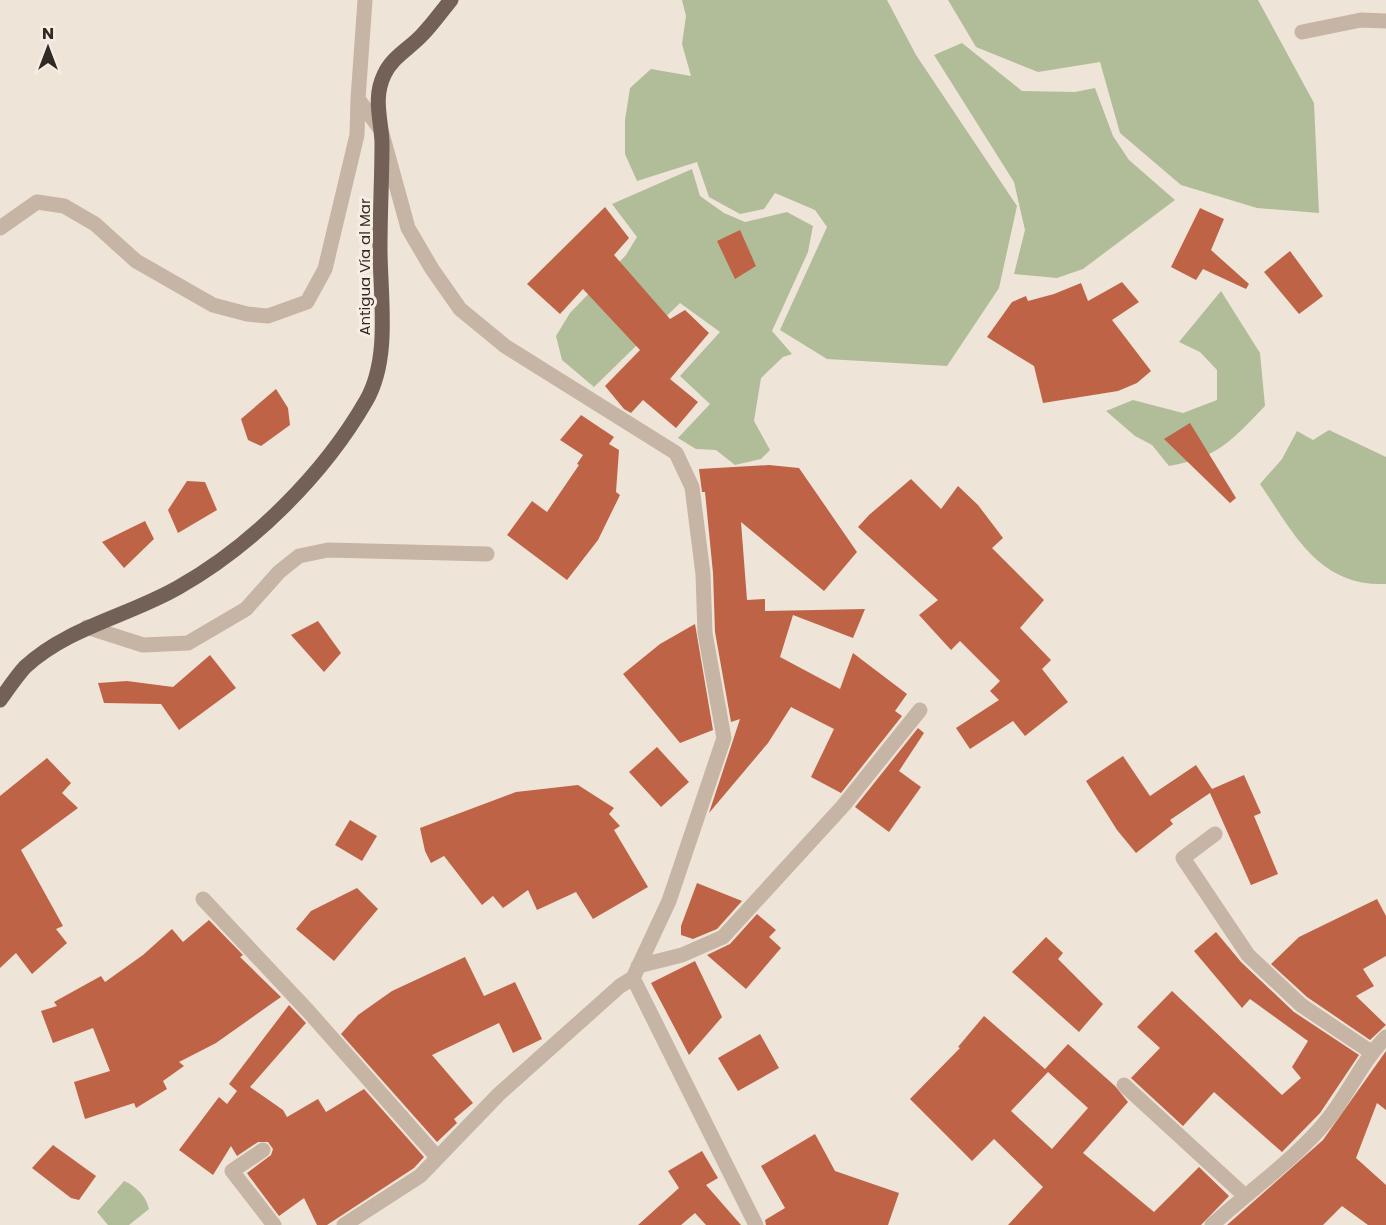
<svg xmlns="http://www.w3.org/2000/svg" width="1386" height="1225" font-family="Poppins,sans-serif">
<style>
.green{fill:#b1bd99}
.building{fill:#bf6346;fill-rule:evenodd}
.lines{fill:none;stroke-linecap:round;stroke-linejoin:round}
.minor{stroke:#c6b4a5;stroke-width:15}
.major{stroke:#736157;stroke-width:15}
.labels{text-anchor:middle;stroke-width:6;stroke-linejoin:round;paint-order:stroke}
.street-label{font-size:15px;fill:#322a26;stroke:#f7eee3}
</style>
<rect width="100%" height="100%" fill="#efe4d8"/>
<path class="green" d="M682 0H887L916 55 1017 206 999 288 947 366 827 359 780 330 827 227 815 210 775 193 764 209 740 214 709 197 697 162 637 181 625 154V120L630 88 651 69 691 76 682 44 686 16Z
M948 0H1258L1314 103 1319 213 1257 208 1181 185 1120 133 1100 62 1038 72 976 47Z
M962 43 1022 91 1075 92 1095 88 1113 136 1129 160 1175 200 1083 269 1057 278 1014 274 1025 230 1014 182 934 55Z
M692 169 700 196 724 213 745 222 787 212 813 226 808 252 772 331 792 354 783 357 761 378 754 421 770 450 761 459 735 465 716 450 696 449 678 438 710 404 680 376 720 332 680 303 594 387 562 360 556 336 570 313 626 255 637 237 612 204Z
M1221 291 1260 353 1265 406C1231 441 1219 457 1169 466L1152 445 1135 436 1106 411 1133 400 1183 413 1217 400V370L1200 352 1179 342Z
M1329 430 1386 457V584C1318 587 1293 532 1260 484L1282 459 1297 431 1313 440Z
M124 1181C136 1186 146 1196 149 1209L129 1225H108L97 1212Z"/>
<path class="building" d="M605 207 629 238 614 255 670 319 685 310 709 333 670 379 698 402 676 428 643 400 631 413 624 409 605 386 640 350 583 289 560 314 527 284Z
M1200 208 1224 219 1211 250 1249 284 1246 289 1203 269 1196 280 1171 267Z
M740 230 756 266 735 279 717 241Z
M1290 251 1323 296 1299 314 1264 272Z
M1122 282 1139 302 1112 320 1151 371 1137 383 1118 391 1043 403 1034 366 987 337 1012 302 1026 296 1028 301 1054 294 1081 283 1088 301Z
M276 389 288 408 290 425 261 446 248 440 241 419Z
M581 415 614 437 609 444 619 450 616 492 620 495 598 540 567 580 507 535 532 501 547 512 579 465 577 464 583 455 560 440Z
M1190 423 1236 498 1230 503 1164 439Z
M769 465 799 468 857 552 824 591 741 522 747 600 765 599V611L865 609 853 638 793 615 780 657 840 689 853 653 907 694 895 711 902 716 841 793 811 777 834 729 791 707 768 743 709 813 740 719 731 722 715 632 713 573 705 492H702L699 469Z
M911 479 941 509 958 486 978 505 1003 538 992 548 1044 600 1020 628 1051 660 1042 669 1068 702 1025 736 1013 721 970 749 956 728 999 700 990 691 1000 681 960 641 951 650 919 615 938 600 858 527 869 515Z
M187 481 205 482 217 510 178 533 168 510Z
M145 521 154 539 124 568 102 542Z
M318 621 341 653 324 672 291 635Z
M695 624 713 730 680 743 623 674 660 644Z
M210 655 236 688 179 730 161 704 104 703 98 683 127 681 173 687Z
M918 728 924 733 899 771 921 787 889 832 855 807Z
M657 747 689 782 661 807 629 772Z
M1123 756 1150 796 1196 765 1212 789 1244 775 1261 813 1254 816 1278 874 1251 885 1210 793 1170 820 1173 824 1136 853 1117 830 1086 781Z
M47 758 71 783 62 793 78 808 21 850 63 926 56 929 67 943 32 974 16 953 0 968V796Z
M578 785 614 808 609 814 620 826 614 830 648 887 593 919 576 892 537 910 528 890 503 908 493 896 482 905 444 856 431 863 425 851 420 828 516 792Z
M350 820 377 836 362 861 335 845Z
M697 883 742 901 717 929 693 939 681 935V926Z
M357 888 378 909 334 961 296 929 311 911Z
M1377 899 1386 916V956L1363 969 1374 986 1356 996 1386 1025 1370 1040 1307 997 1271 964 1299 937Z
M757 914 776 930 769 937 781 948 746 989 707 955 730 944Z
M209 920 243 955 240 957 281 997 216 1043 179 1062 184 1066 163 1081 167 1089 136 1108 134 1103 85 1119 74 1082 110 1071 93 1028 53 1043 41 1011 57 1006 54 1002 101 976 105 982 143 955 172 929 183 942Z
M1216 932 1241 962 1294 1012 1359 1055 1320 1113 1282 1152 1214 1092 1183 1126 1131 1078 1160 1048 1137 1027 1172 991 1282 1095 1301 1078 1292 1067 1308 1041 1250 999 1242 1008 1194 951Z
M1046 937 1063 953 1058 959 1103 1004 1079 1032 1012 972Z
M465 957 484 996 515 982 542 1039 513 1053 499 1023 432 1055 473 1103 454 1119 457 1123 437 1142 341 1034 358 1015 392 991Z
M695 961 722 1017 689 1055 651 983Z
M289 1005 306 1023 250 1087 283 1110 287 1117 318 1099 326 1112 364 1089 424 1157 414 1168 327 1225H317L304 1198 279 1216 249 1176 247 1173 271 1155 273 1149 268 1142H258L237 1156 231 1146 213 1175 179 1150 219 1097 227 1104 237 1091 229 1084Z
M984 1016 1045 1069 1068 1044 1115 1086 1128 1102 1083 1153 1154 1212 1199 1167 1229 1196 1201 1225H1008L1043 1187 994 1139 972 1161 910 1099 960 1048 958 1047ZM1048 1072 1088 1108 1052 1149 1011 1111Z
M760 1034 779 1068 738 1091 718 1058Z
M1386 1051V1110L1377 1103 1356 1158 1386 1185V1225H1368L1342 1206 1323 1225H1227L1323 1140Z
M815 1134 835 1171 899 1193 888 1225H766L765 1220 785 1208 761 1166Z
M53 1145 96 1176 79 1200 71 1198 32 1168Z
M702 1151 718 1178 706 1185 741 1225H706L695 1213 681 1225H638L679 1188 668 1171Z"/>
<g class="lines">
<path class="minor" d="M1302 32 1361 20 1386 21
M0 228 37 202 64 206 95 224 136 261 213 305 247 314 268 316 307 302 325 269 357 135 358 99
M87 627 143 645 188 643 246 609 279 572 299 556 328 550 487 554
M1215 834 1183 858 1248 955 1301 1005 1371 1052
M203 899 309 1012 437 1157
M638 966 682 955 723 937 843 806 920 710
M633 978 756 1225
M1124 1085 1244 1195
M263 1150 232 1171 274 1225
M344 1225 420 1176 499 1094 620 986 633 978 669 901 724 738 705 633 703 574 692 487 676 453 505 346 460 309 432 269 408 228 381 130 358 99 365 0
M1212 1225C1248 1192 1298 1157 1328 1119 1349 1093 1362 1061 1386 1037"/>
<path class="major" d="M0 700C8 689 16 677 25 667 68 627 129 616 179 587 253 545 324 474 366 401 391 358 380 296 380 248 380 212 382 177 382 142 381 119 373 98 384 75 392 57 409 49 422 35 432 25 441 12 451 0"/>
</g>
<g class="labels">
<g class="street-label">
<text transform="translate(365 267) rotate(-90)" y="5">Antigua Vía al Mar</text>
</g>
</g>
<g transform="translate(48 48)" stroke="#f7eee3" stroke-width="4.5" paint-order="stroke">
<path d="M0-4.5L10 22L0 15L-10 22Z" fill="#322a26"/>
<text y="-9" font-size="16" font-weight="bold" text-anchor="middle" fill="#322a26">N</text>
</g>
</svg>
